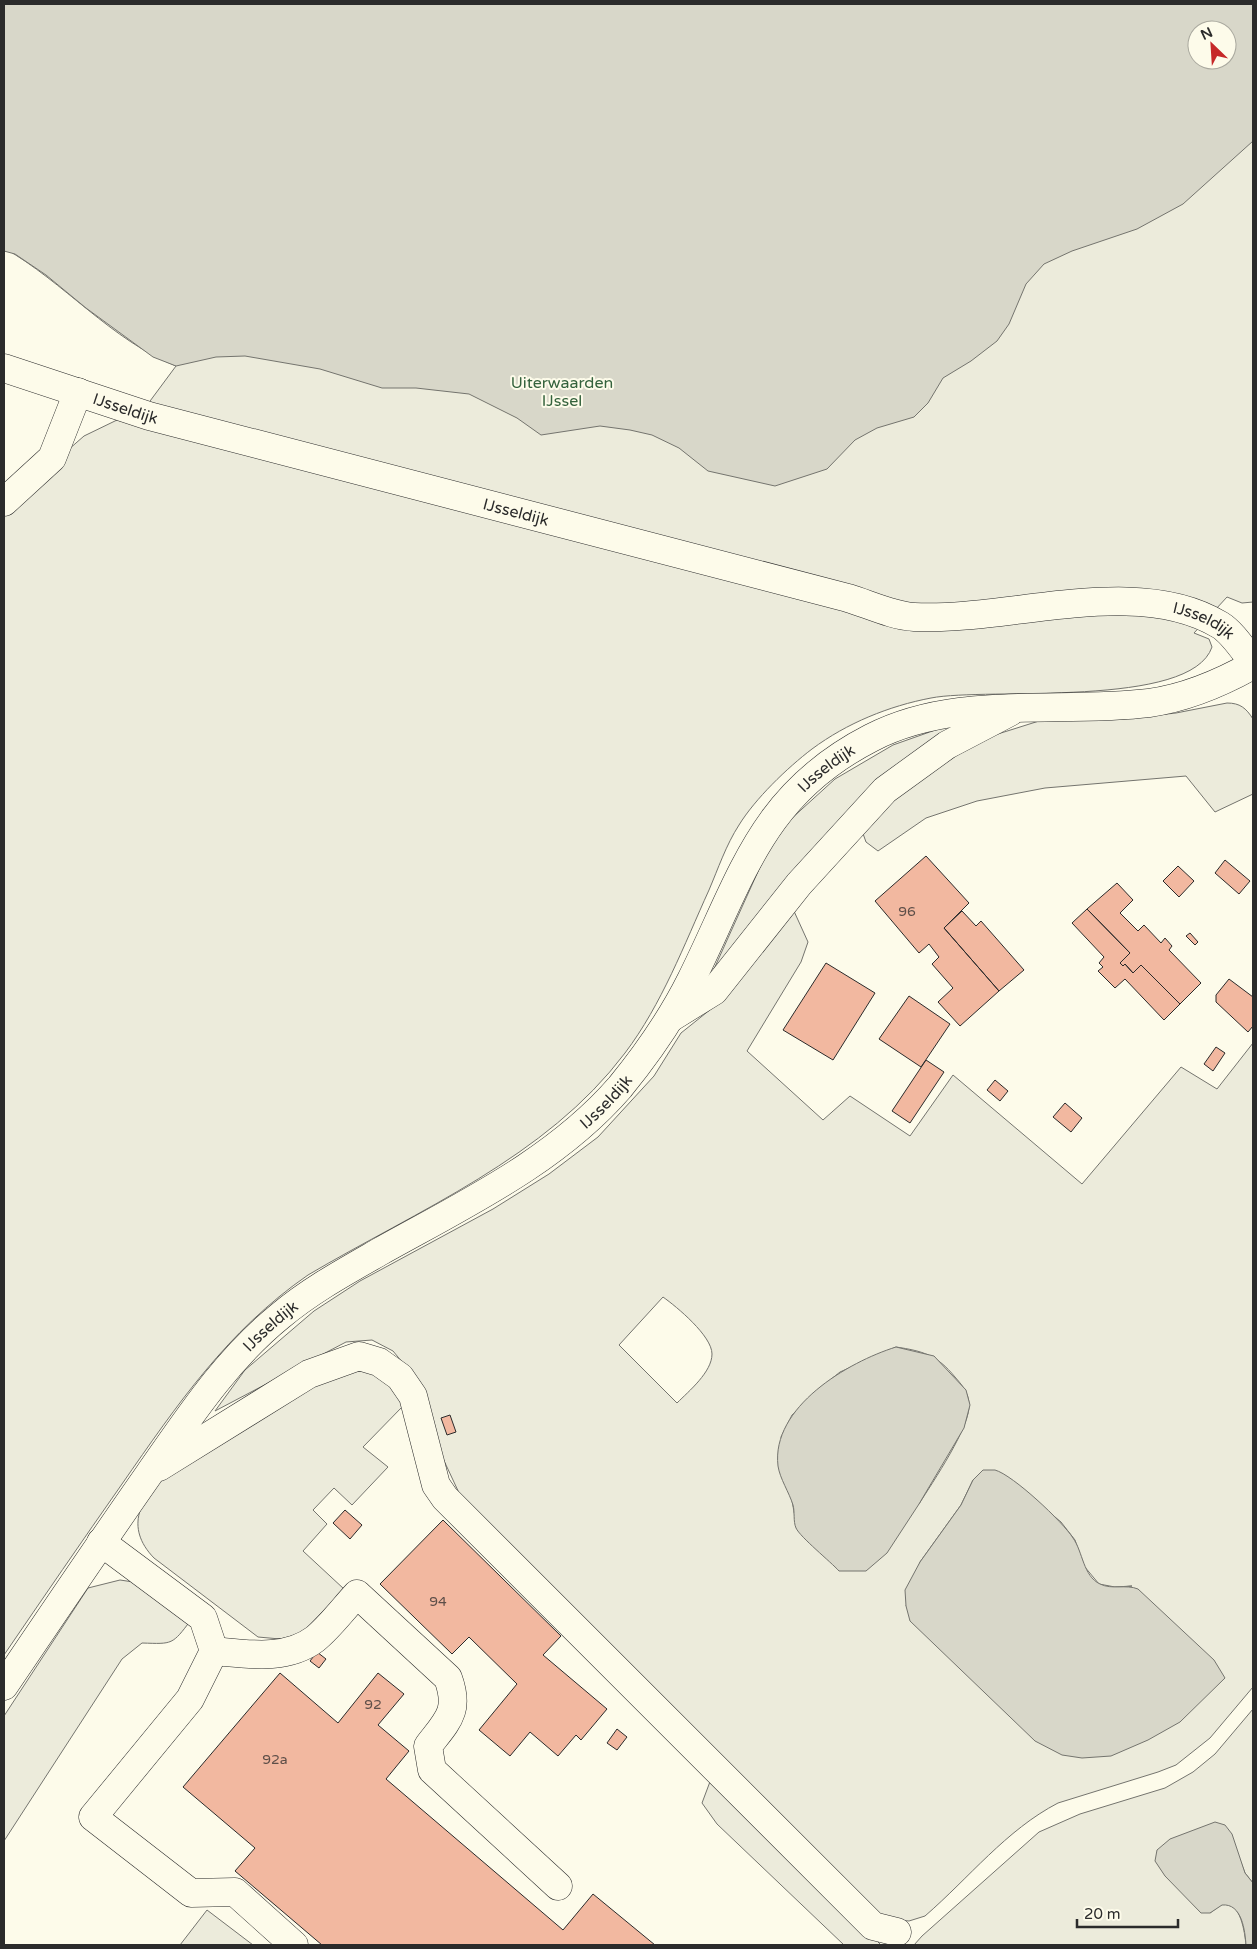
<svg xmlns="http://www.w3.org/2000/svg" width="1257" height="1949" font-family="'Varela Round',sans-serif">
<style>
.green{fill:#ecebdb;stroke:#74746e;fill-rule:evenodd}
.water{fill:#d8d7c9;stroke:#74746e;fill-rule:evenodd}
.building{fill:#f2b8a0;stroke:#2b2b2b}
.lines{fill:none;stroke-linecap:round;stroke-linejoin:round}
.minor-casing{stroke:#2b2b2b;stroke-width:29}
.minor{stroke:#fdfbea;stroke-width:28}
.labels{text-anchor:middle;stroke-width:4;stroke-linejoin:round;paint-order:stroke}
.number-label{font-size:14px;fill:#5d4e48}
.park-label{font-size:16px;fill:#34623c;stroke:#fdfbea}
.street-label{font-size:16px;fill:#2b2b2b;stroke:#fdfbea}
</style>
<rect width="100%" height="100%" fill="#fdfbea"/>
<path class="green" d="M4 4H1253V602L1242 603 1227 597 1194 633 1209 639 1212 647C1191 709 987 687 931 698 889 706 847 723 812 749 787 768 755 799 739 825 726 845 718 869 709 890 684 945 662 1004 625 1053 546 1158 418 1210 308 1275 227 1331 177 1405 122 1484 82 1541 43 1598 4 1655V506L84 436 117 420 133 424 176 366C111 340 64 282 4 248ZM1197 30H1227V60H1197Z
M1227 703C1240 703 1246 708 1253 719V794L1215 812 1186 776 1045 788 977 801 926 818 878 851 866 842 861 828 885 802 982 739 1039 721 1123 719 1176 713Z
M976 723 967 730 709 980 770 845 791 819 835 779 893 745 941 728Z
M793 909 808 942 801 962 747 1051 823 1120 850 1096 910 1136 953 1075 1082 1184 1181 1067 1217 1089 1253 1043V1687L1210 1738 1176 1765 1158 1772 1058 1803C1006 1830 969 1878 925 1916L909 1921 881 1918 460 1495 439 1450 417 1380 393 1351 372 1340 346 1342 215 1411 245 1370 314 1311 360 1281 493 1209 549 1174 598 1137 654 1076 681 1033 711 1009ZM663 1297C677 1307 712 1336 712 1354 712 1372 689 1391 677 1403L619 1345ZM896 1347C923 1351 937 1355 955 1377 962 1385 968 1392 969 1403 972 1425 932 1483 919 1504L797 1529 781 1437 792 1415 814 1393 840 1372ZM973 1480H1011L1061 1522 1075 1540 1084 1566 1099 1584 1115 1587 1132 1586 906 1606 920 1562 961 1505Z
M366 1371C386 1377 393 1389 403 1406L363 1447 388 1467 352 1505 334 1488 313 1510 327 1524 303 1551 344 1589 302 1633 280 1639 258 1637 154 1558C124 1527 140 1497 169 1473L304 1387 346 1372Z
M120 1580 140 1583 191 1620C172 1645 173 1644 142 1643L122 1659 4 1841V1716L88 1588Z
M1253 1709V1883L1245 1873 1238 1855 1210 1913C1214 1910 1219 1906 1223 1904 1241 1900 1245 1935 1246 1945H914L922 1936 1039 1832 1080 1814 1165 1788 1193 1772 1215 1754Z
M711 1779 875 1939 881 1945H844L717 1824 702 1803Z
M207 1910 253 1945H180Z"/>
<path class="water" d="M4 4H1253V141L1183 204 1137 229 1072 251 1044 264 1026 284 1009 324 997 341 971 361 943 378 928 403 914 417 877 428 855 440 827 469 775 486 708 471 679 448 652 435 630 430 600 426 541 435 517 418 469 394 416 388H382L320 369 245 356 216 357 176 366 153 357 86 308 46 275 15 254 4 251ZM1197 30H1227V60H1197Z
M896 1347 934 1356 966 1390 970 1405 964 1428 919 1504 887 1553 866 1571H839C831 1562 800 1537 796 1528 793 1521 795 1512 793 1505 789 1492 780 1479 778 1466 771 1407 848 1362 896 1347Z
M983 1470C987 1470 991 1470 995 1470 1013 1475 1063 1522 1073 1538 1083 1552 1083 1576 1100 1584 1112 1590 1126 1584 1138 1589L1214 1660 1225 1678 1180 1722 1148 1740 1111 1756 1082 1758 1062 1755 1035 1741 910 1621 906 1606 905 1590 920 1562 961 1505 973 1480Z
M1215 1822 1225 1825 1232 1834 1245 1873 1253 1883V1945H1246C1245 1931 1242 1903 1222 1905L1210 1913H1201L1165 1876 1155 1861 1157 1850 1170 1839Z"/>
<path class="building" d="M926 856 969 903 944 928 999 991 960 1026 938 1002 953 988 932 964 939 957 929 944 919 953 875 901Z
M1225 860 1250 881 1239 894 1215 873Z
M1178 866 1194 881 1179 897 1163 881Z
M1117 883 1133 900 1120 913 1138 931 1144 925 1161 943 1165 938 1172 946 1169 950 1201 983 1180 1004 1141 965 1133 973 1125 964 1123 966 1120 963 1130 953 1087 909Z
M1087 909 1130 953 1120 963 1123 966 1125 964 1133 973 1141 965 1180 1004 1164 1020 1125 979 1115 988 1098 971 1103 967 1099 963 1104 957 1072 923Z
M962 911 976 926 981 921 1024 970 999 991 944 928Z
M1190 933 1198 942 1195 945 1186 936Z
M826 963 875 993 833 1060 783 1030Z
M1229 979 1253 997V1026L1248 1032 1216 1002V995Z
M909 996 950 1024 921 1067 879 1039Z
M1216 1047 1225 1053 1213 1071 1204 1064Z
M926 1060 944 1072 910 1123 892 1111Z
M995 1080 1008 1091 1000 1101 987 1090Z
M1065 1103 1082 1118 1071 1132 1053 1117Z
M450 1415 456 1432 447 1435 441 1418Z
M345 1510 362 1525 350 1539 333 1523Z
M443 1520 561 1636 543 1655 607 1709 581 1740 576 1735 558 1756 530 1732 510 1756 479 1730 517 1684 469 1637 452 1654 380 1584Z
M317 1652 326 1659 319 1668 310 1661Z
M280 1673 338 1723 378 1673 404 1694 378 1725 409 1751 386 1779 563 1930 593 1894 655 1945H322L235 1871 255 1848 183 1787Z
M617 1729 627 1737 617 1750 607 1743Z"/>
<g class="lines">
<defs>
<g id="minor">
<path id="s1" d="M4 368 149 416 848 598C868 604 893 616 914 617 1008 622 1137 574 1220 625 1233 633 1244 651 1253 662"/>
<path d="M4 502 52 458 78 392"/>
<path d="M672 1017 714 991 799 884 885 790 947 745 1010 712"/>
<path d="M159 1467 309 1374 359 1356 379 1362 400 1377 413 1396 436 1485 445 1498 873 1926 897 1932"/>
<path d="M101 1542 203 1618 214 1651 190 1699 93 1817 191 1893 235 1892 294 1945"/>
<path d="M214 1651C247 1654 286 1661 315 1639 330 1627 343 1609 357 1594L448 1678C460 1711 448 1720 428 1746L432 1770 558 1886"/>
<path id="s2" d="M4 1686C52 1615 100 1544 149 1474 189 1417 226 1360 280 1316 311 1290 346 1271 381 1251 465 1204 556 1161 620 1087 647 1054 672 1018 691 980 742 878 760 795 871 738 956 694 1057 714 1149 703 1186 698 1221 683 1253 665"/>
</g>
</defs>
<use href="#minor" class="minor-casing"/>
<use href="#minor" class="minor"/>
</g>
<g class="labels">
<g class="number-label">
<text x="907" y="916">96</text>
<text x="438" y="1606">94</text>
<text x="373" y="1709">92</text>
<text x="275" y="1764">92a</text>
</g>
<g class="park-label">
<text x="562" y="388">Uiterwaarden<tspan x="562" dy="18">IJssel</tspan></text>
</g>
<g class="street-label">
<text dy="6" stroke="none"><textPath href="#s1" startOffset="128">IJsseldijk</textPath></text>
<text dy="6" stroke="none"><textPath href="#s1" startOffset="532">IJsseldijk</textPath></text>
<text dy="6" stroke="none"><textPath href="#s1" startOffset="1238">IJsseldijk</textPath></text>
<text dy="6" stroke="none"><textPath href="#s2" startOffset="1258">IJsseldijk</textPath></text>
<text dy="6" stroke="none"><textPath href="#s2" startOffset="854">IJsseldijk</textPath></text>
<text dy="6" stroke="none"><textPath href="#s2" startOffset="449">IJsseldijk</textPath></text>
</g>
</g>
<rect width="1257" height="1949" fill="none" stroke="#2b2b2b" stroke-width="10"/>
<g transform="translate(1212 45) rotate(335)"><circle r="24" fill="#fdfbea" stroke="#a9a89e"/>
<path d="M0-4L9 19L0 12L-9 19Z" fill="#c62828"/>
<text y="-8" font-size="14" font-weight="bold" text-anchor="middle" fill="#2b2b2b">N</text>
</g>
<path d="M1077 1919v8h101v-8" fill="none" stroke="#2b2b2b" stroke-width="2.5"/>
<text x="1084" y="1919" font-size="15" fill="#2b2b2b" stroke="#fdfbea" stroke-width="4" paint-order="stroke">20 m</text>
</svg>
